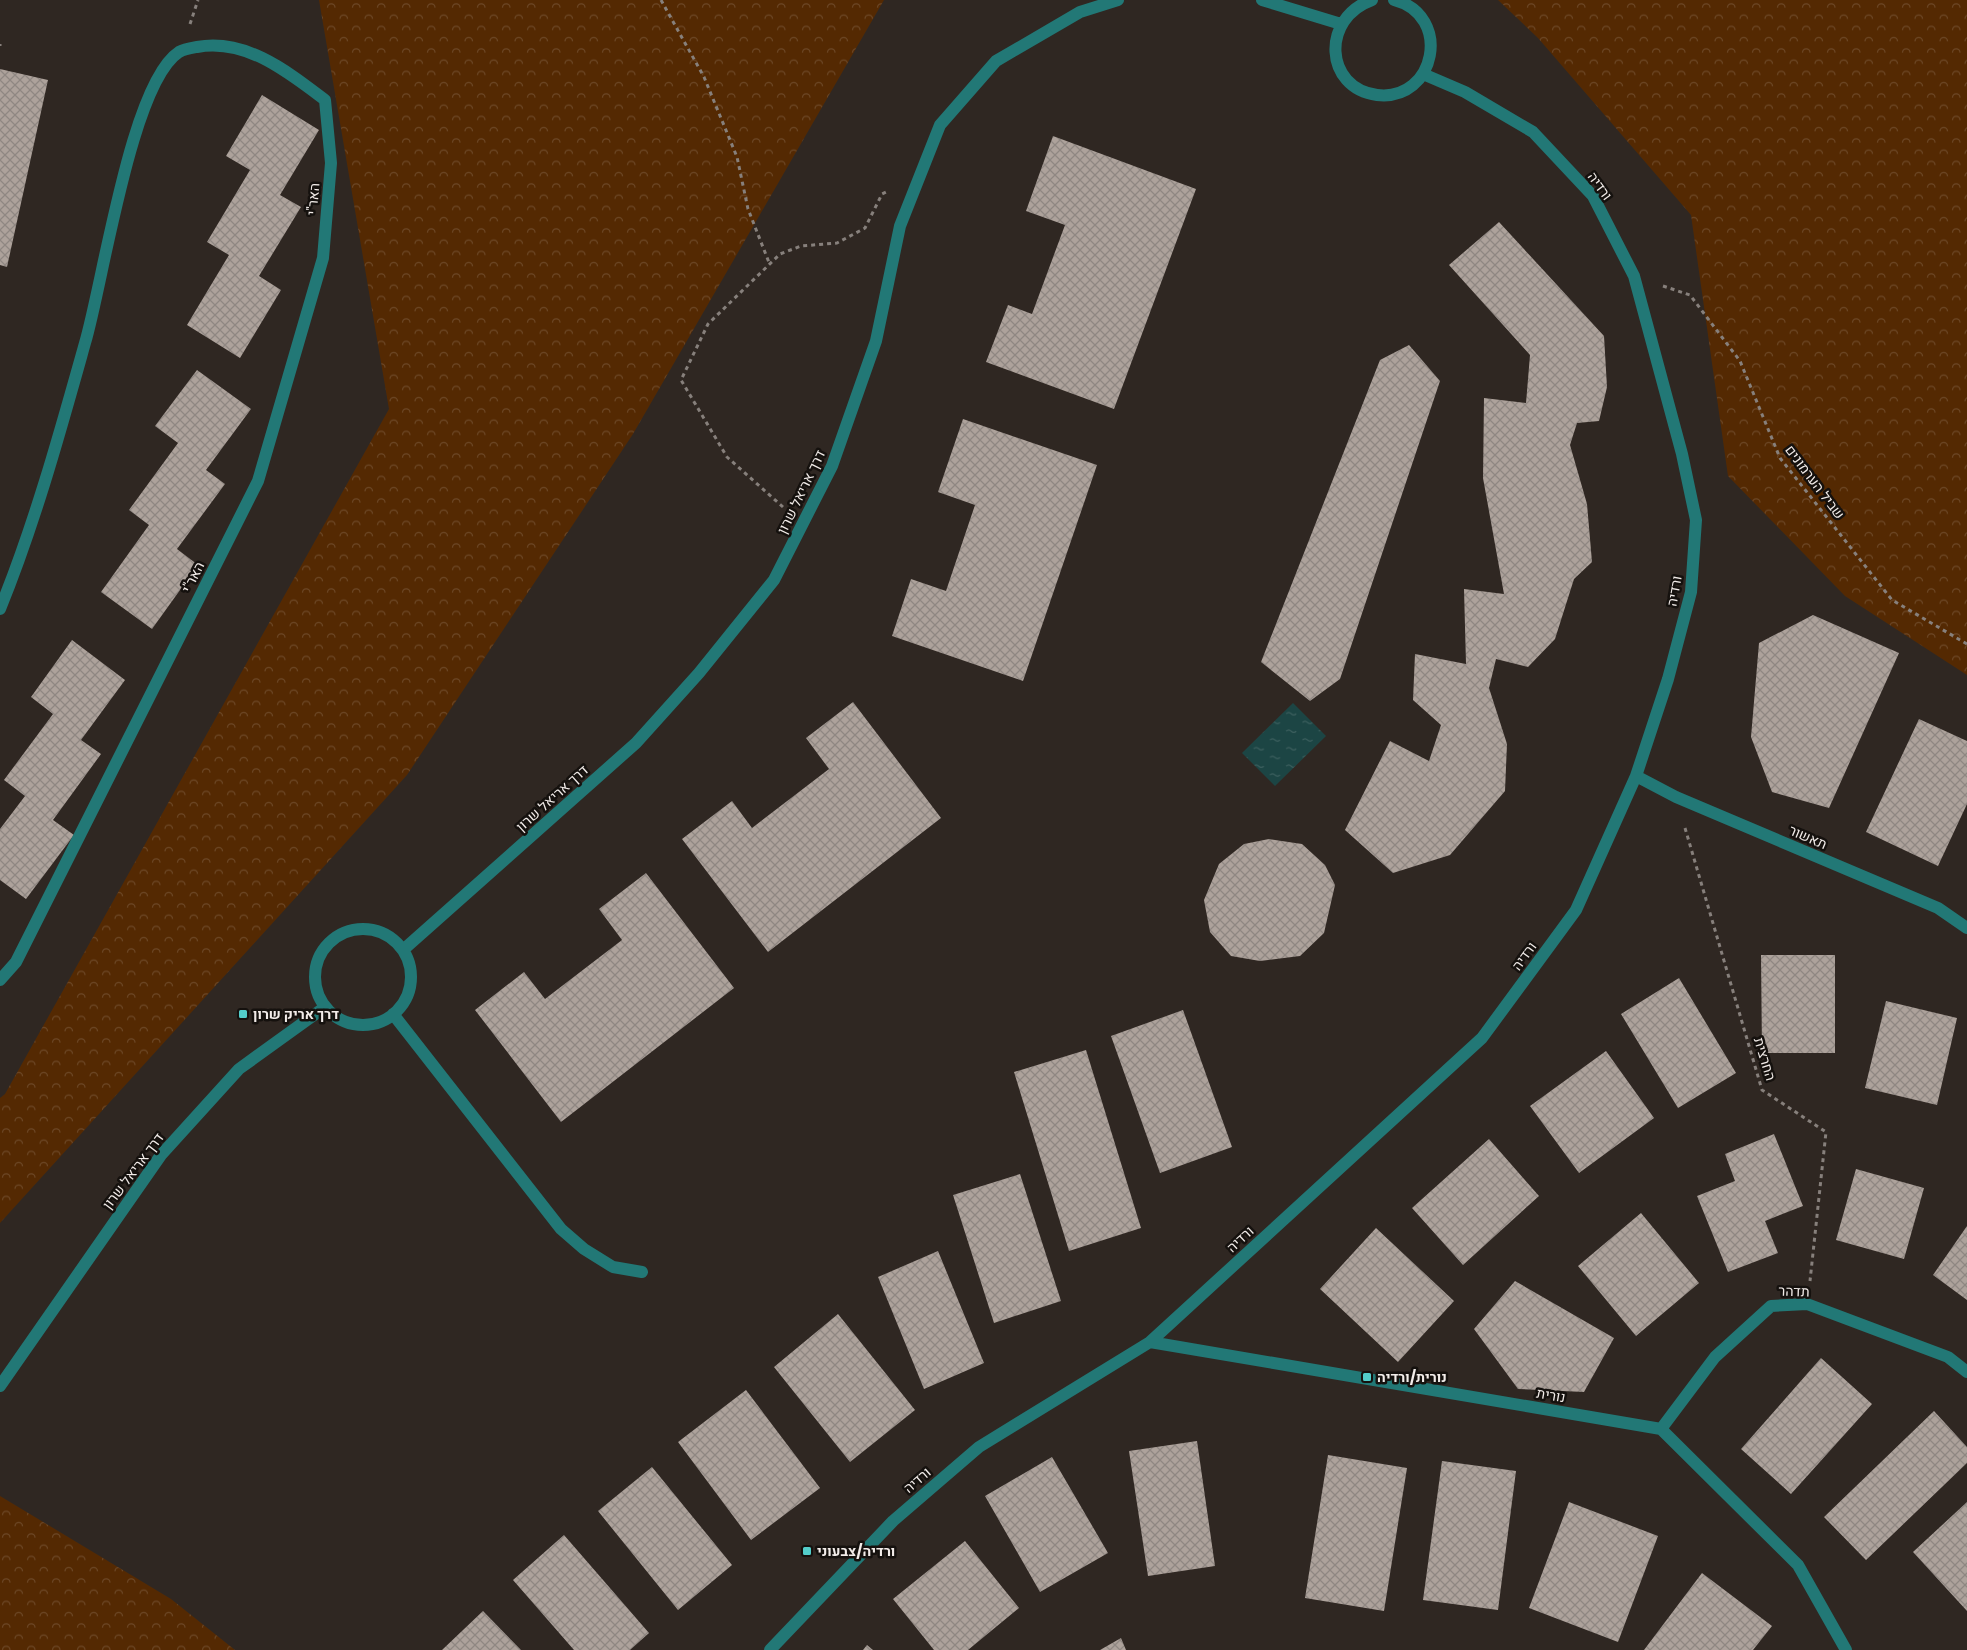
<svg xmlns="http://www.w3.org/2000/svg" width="1967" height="1650" font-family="Poppins,Heebo,sans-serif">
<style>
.forest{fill:url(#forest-crowns)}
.water{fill:url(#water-ripples)}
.building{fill:url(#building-cross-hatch)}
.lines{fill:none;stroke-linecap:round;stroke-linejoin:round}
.path{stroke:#87807c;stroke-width:3;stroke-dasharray:4 4;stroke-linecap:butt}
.minor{stroke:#227876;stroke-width:12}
.poi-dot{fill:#53cdca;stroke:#15110e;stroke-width:2}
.labels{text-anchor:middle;stroke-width:5;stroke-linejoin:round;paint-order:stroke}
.street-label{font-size:14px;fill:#f2ece9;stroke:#15110e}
.poi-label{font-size:14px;font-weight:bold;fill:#f2ece9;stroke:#15110e;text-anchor:start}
</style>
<defs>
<pattern id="forest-crowns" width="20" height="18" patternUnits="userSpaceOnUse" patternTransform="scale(1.25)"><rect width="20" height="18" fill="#542902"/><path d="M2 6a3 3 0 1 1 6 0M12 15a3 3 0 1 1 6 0" fill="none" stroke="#6d4827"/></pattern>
<pattern id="water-ripples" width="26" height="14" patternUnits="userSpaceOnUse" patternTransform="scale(1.25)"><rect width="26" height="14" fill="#1c4544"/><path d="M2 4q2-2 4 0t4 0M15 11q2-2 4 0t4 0" fill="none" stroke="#3d605f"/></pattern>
<pattern id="building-cross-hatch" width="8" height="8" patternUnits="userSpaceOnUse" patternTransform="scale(1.25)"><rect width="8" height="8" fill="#ada29b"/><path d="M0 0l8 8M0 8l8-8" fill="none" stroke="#8f8782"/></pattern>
</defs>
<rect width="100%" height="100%" fill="#2f2722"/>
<path class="forest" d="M319 0H884L633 434 407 775 0 1223V1098L5 1094 389 409Z
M1498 0H1967V675L1845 596 1728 476 1691 215 1538 38Z
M0 1496 171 1599 235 1650H0Z"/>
<path class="water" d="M1293 703 1326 736 1275 786 1242 753Z"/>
<path class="building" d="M0 69 48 80 7 267 0 265Z
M262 95 319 130 280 195 301 207 259 276 281 290 240 358 187 325 229 255 207 242 250 170 226 156Z
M1053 136 1196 189 1114 409 986 362 1008 305 1032 314 1065 225 1026 211Z
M1499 222 1604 336 1607 387 1599 421 1577 423 1570 445 1587 504 1592 562 1574 579 1555 639 1528 667 1496 659 1489 688 1507 744 1505 791 1450 855 1393 873 1345 830 1390 741 1429 761 1441 725 1413 700 1415 654 1466 664 1464 589 1504 594 1483 478 1484 398 1526 403 1530 355 1449 265Z
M1409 345 1440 381 1340 679 1310 701 1261 662 1380 360Z
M197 370 251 409 206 470 225 484 177 549 198 565 152 629 101 592 149 525 129 510 178 443 155 426Z
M963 419 1097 465 1023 681 892 636 911 579 946 591 975 505 938 492Z
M1813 615 1899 653 1829 808 1772 792 1751 737 1759 643Z
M72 640 125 680 81 740 101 754 53 820 74 835 26 899 0 880V829L25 796 4 780 53 714 31 697Z
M853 702 941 818 768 952 682 839 732 801 752 828 829 769 806 738Z
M1919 719 1967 741V804L1938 866 1866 832Z
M1269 839 1302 844 1325 865 1335 885 1324 933 1300 956 1260 961 1231 956 1210 932 1204 900 1219 864 1244 844Z
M646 873 734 988 561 1122 475 1010 524 972 545 999 622 940 599 909Z
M1761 955H1835V1053H1762Z
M1679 978 1736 1073 1678 1108 1621 1014Z
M1886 1001 1957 1018 1937 1105 1865 1088Z
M1183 1010 1232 1147 1160 1173 1111 1036Z
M1086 1050 1141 1228 1069 1251 1014 1072Z
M1606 1051 1654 1118 1579 1173 1530 1106Z
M1774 1134 1803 1206 1765 1221 1778 1253 1728 1272 1697 1196 1735 1181 1725 1154Z
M1489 1139 1539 1196 1463 1265 1412 1208Z
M1856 1169 1924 1188 1904 1259 1836 1240Z
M1020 1174 1061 1301 994 1323 953 1195Z
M1641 1213 1699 1283 1636 1336 1578 1266Z
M1967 1226V1300L1933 1275Z
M1376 1228 1454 1301 1398 1362 1320 1289Z
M938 1251 984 1363 924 1389 878 1277Z
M1515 1281 1614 1338 1584 1392 1518 1389 1474 1329Z
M838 1314 915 1410 850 1462 774 1367Z
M1821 1358 1872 1404 1791 1494 1741 1449Z
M746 1390 820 1488 751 1540 678 1442Z
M1934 1411 1967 1447V1463L1866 1560 1824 1517Z
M1197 1441 1215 1566 1148 1576 1129 1451Z
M1328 1455 1407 1468 1384 1611 1305 1598Z
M1052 1457 1108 1553 1040 1592 985 1496Z
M1442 1461 1516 1471 1498 1610 1423 1600Z
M652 1467 732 1565 678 1610 598 1511Z
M1569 1502 1658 1536 1618 1642 1529 1608Z
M1967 1502V1611L1913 1552Z
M564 1535 649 1633 630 1650H574L513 1580Z
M965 1541 1019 1608 968 1650H934L893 1599Z
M1702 1573 1772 1626 1753 1650H1644Z
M483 1611 521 1650H442Z
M1121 1638 1126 1650H1100Z
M867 1645 873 1650H863Z"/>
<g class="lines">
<path class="path" d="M661 0 704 77 730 140 737 157 748 209 770 265
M190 24 198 0
M0 44V46
M1663 286 1690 295 1740 361 1780 458 1892 600 1967 644
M783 507 727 457 681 380 708 324 780 254 801 246 837 243 865 228 882 194 886 192
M1685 828 1762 1090 1826 1132 1810 1281"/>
<path class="minor" d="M1262 0 1341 24
M1372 0C1321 18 1324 88 1377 95 1436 102 1453 15 1394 0
M0 609C35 523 60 432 85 343 103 283 131 83 179 52 184 49 191 48 197 47 246 38 288 72 325 100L331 163 323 258 258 481 16 962 0 980
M1636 776 1676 797 1938 908 1967 928
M315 977a48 48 0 1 1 96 0a48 48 0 1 1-96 0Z
M403 950 636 743 699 673 774 580 832 466 876 341 900 226 940 125 996 61 1080 12 1118 0
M393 1014 561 1229 584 1249 613 1267 642 1272
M1150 1342 1661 1429 1798 1565 1846 1650
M0 1386 161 1155 239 1069 325 1007
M1661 1429 1715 1357 1771 1306 1807 1304 1948 1357 1967 1372
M770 1650 893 1521 979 1447 1150 1342 1482 1038 1576 910 1636 776 1668 679 1691 592 1696 520 1682 454 1634 276 1593 196 1533 132 1465 92 1423 74"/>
</g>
<g class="poi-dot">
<rect x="238" y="1009" width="10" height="10" rx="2.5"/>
<rect x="1362" y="1372" width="10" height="10" rx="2.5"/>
<rect x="802" y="1546" width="10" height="10" rx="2.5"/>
</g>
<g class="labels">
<g class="street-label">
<text transform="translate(1600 186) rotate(54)" y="5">ורדיה</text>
<text transform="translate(313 199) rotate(-85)" y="5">האר"י</text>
<text transform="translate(1815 482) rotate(53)" y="5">שביל הערמונים</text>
<text transform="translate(801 492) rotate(-64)" y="5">דרך אריאל שרון</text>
<text transform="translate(193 577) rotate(-63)" y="5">האר"י</text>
<text transform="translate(1674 591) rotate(-80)" y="5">ורדיה</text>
<text transform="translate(552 798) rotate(-42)" y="5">דרך אריאל שרון</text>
<text transform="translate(1808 837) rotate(23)" y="5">תאשור</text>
<text transform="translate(1524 956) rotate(-54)" y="5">ורדיה</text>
<text transform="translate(1765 1059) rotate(73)" y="5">החרצית</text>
<text transform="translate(133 1171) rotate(-53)" y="5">דרך אריאל שרון</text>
<text transform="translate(1240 1239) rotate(-43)" y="5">ורדיה</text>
<text transform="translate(1794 1291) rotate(2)" y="5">תדהר</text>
<text transform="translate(1551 1395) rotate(10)" y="5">נורית</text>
<text transform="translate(917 1480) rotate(-41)" y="5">ורדיה</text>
</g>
<g class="poi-label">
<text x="253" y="1019">דרך אריק שרון</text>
<text x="1377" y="1382">נורית/ורדיה</text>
<text x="817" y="1556">ורדיה/צבעוני</text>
</g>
</g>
</svg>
